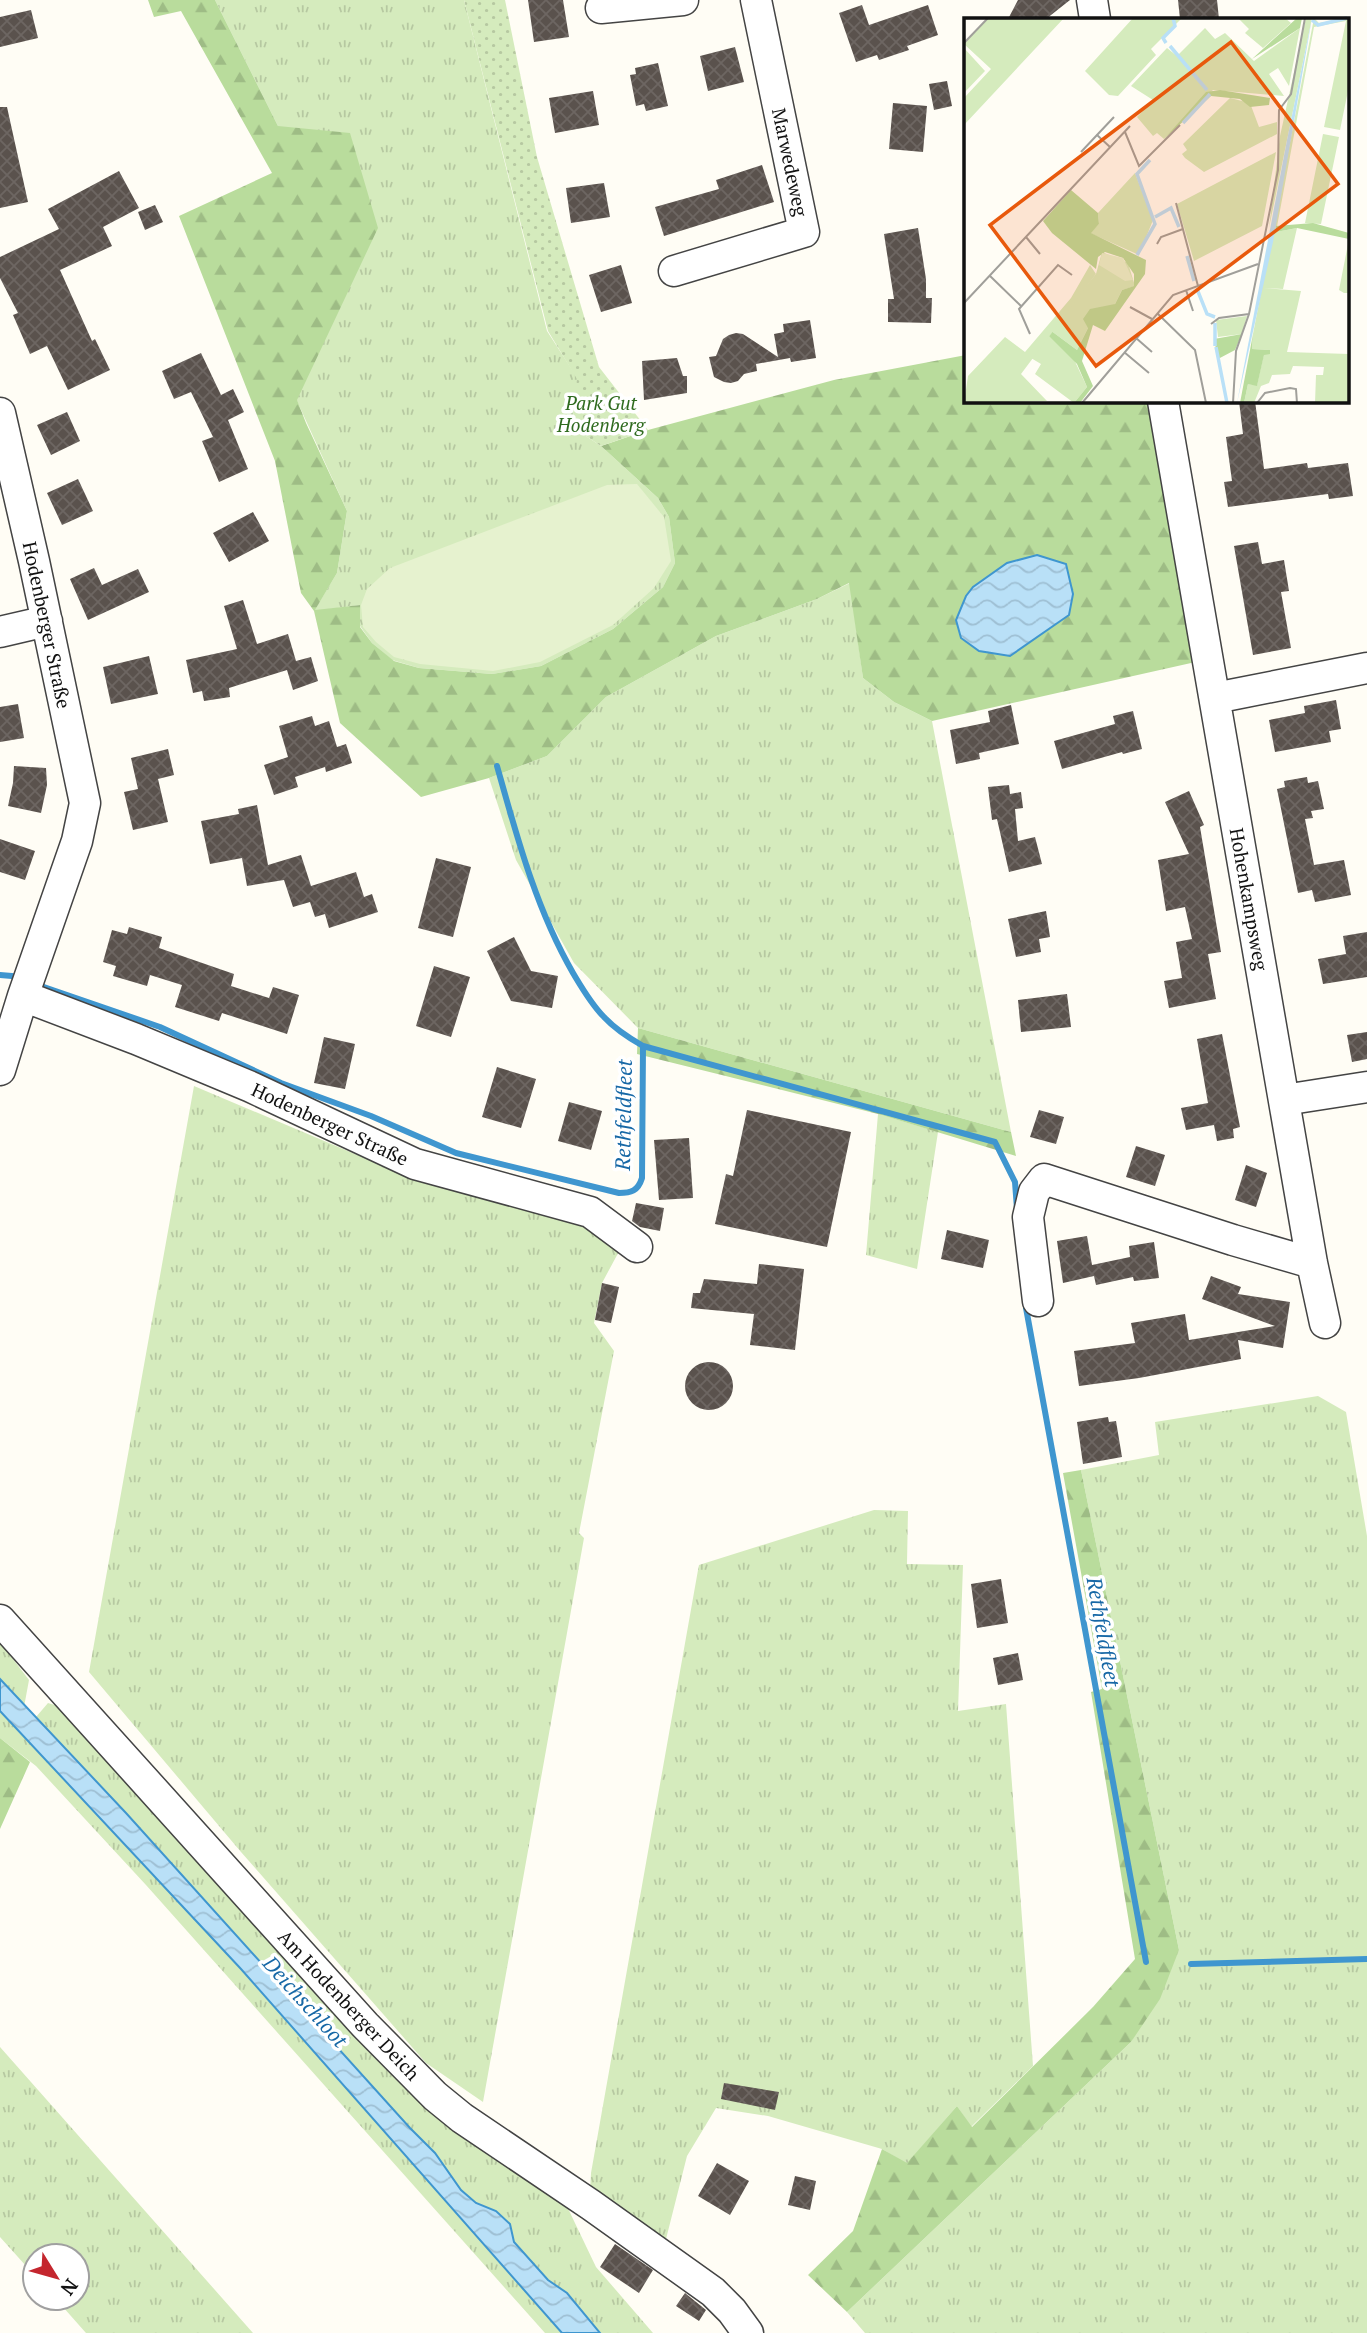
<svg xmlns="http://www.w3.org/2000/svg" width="1367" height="2333" font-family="'PT Serif',serif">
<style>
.grass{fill:url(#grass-tufts)}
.forest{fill:url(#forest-firs)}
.park{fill:url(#park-dots)}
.pitch{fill:#e6f2cf}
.water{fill:url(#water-waves);stroke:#3f96cf;stroke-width:2}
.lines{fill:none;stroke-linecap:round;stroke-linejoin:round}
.stream{stroke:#3f96cf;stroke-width:6}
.building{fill:url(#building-cross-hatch)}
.minor-casing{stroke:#444;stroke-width:33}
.minor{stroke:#fff;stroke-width:30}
.labels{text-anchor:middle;stroke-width:7;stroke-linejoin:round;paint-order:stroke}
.street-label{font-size:19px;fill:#111;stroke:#fff}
.park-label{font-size:19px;font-style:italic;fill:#2f6b1f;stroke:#fff}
.water-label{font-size:21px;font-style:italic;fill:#1768a6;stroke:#fff}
.inset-river{fill:none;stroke:#b9e0f7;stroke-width:3.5}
.inset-road{fill:none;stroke:#a09f9a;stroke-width:2}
.view{fill:#e8590c;fill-opacity:0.15;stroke:#e8590c;stroke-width:3.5}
.inset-edge{fill:none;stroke:#111;stroke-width:3.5}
</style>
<defs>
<pattern id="grass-tufts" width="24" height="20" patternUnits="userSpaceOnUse" patternTransform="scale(1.75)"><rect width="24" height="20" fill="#d5ebbd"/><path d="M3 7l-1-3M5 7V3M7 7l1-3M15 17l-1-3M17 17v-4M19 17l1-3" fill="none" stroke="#b6c8a1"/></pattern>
<pattern id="forest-firs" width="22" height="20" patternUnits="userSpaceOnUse" patternTransform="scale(1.75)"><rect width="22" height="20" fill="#b9dc9c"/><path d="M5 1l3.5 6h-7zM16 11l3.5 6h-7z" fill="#9ebc85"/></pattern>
<pattern id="park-dots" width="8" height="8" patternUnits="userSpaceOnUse" patternTransform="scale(1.75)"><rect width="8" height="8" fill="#d5ebbd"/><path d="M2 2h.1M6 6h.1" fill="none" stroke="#b6c8a1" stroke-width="1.8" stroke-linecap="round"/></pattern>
<pattern id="water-waves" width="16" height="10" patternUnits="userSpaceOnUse" patternTransform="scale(1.75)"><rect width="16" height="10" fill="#b9e0f7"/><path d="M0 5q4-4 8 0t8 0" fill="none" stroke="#9ebfd3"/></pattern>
<pattern id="building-cross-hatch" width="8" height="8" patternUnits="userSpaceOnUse" patternTransform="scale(1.75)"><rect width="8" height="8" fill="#5a524d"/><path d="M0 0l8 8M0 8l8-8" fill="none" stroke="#6d6662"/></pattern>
</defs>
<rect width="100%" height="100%" fill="#fffdf5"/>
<path class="grass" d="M215 0H464L547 331 578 379 572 427 601 446 658 498 669 517 675 563 663 587 613 629 541 666 492 674 419 668 392 660 372 643 360 626V605L314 611 337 573 347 511 297 401 278 126Z
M850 583 863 678 894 702 932 721 1011 1132 638 1028 574 963 516 860 489 778 547 756 606 697 716 636 817 599Z
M194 1086 355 1154 415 1176 574 1217 623 1244 602 1283 594 1323 614 1351 579 1533 584 1538 483 2102 426 2063 241 1852 89 1672Z
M878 1114 938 1132 917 1269 866 1255Z
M1318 1396 1346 1412 1367 1536V2333H865L847 2312 1131 2042 1179 1950 1081 1470 1159 1455 1155 1422Z
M874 1510 908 1511 907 1564 963 1565 958 1711 1006 1704 1033 2066 971 2127 957 2106 907 2164 882 2149 768 2116 716 2108 687 2156 664 2247 590 2192 591 2173 698 1570 699 1565Z
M0 1642 29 1680 24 1707 0 1679Z
M48 1703 61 1707 123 1777 563 2198 596 2267 653 2333H600L567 2293 548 2280 514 2242 510 2224 496 2211 476 2203 461 2190 435 2153 410 2128 126 1813 36 1717Z
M0 1711 241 1969 562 2333H545L146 1885 36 1766 0 1738Z
M0 2047 253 2333H254H86L55 2298H77V2256H35V2276L0 2237Z"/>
<path class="forest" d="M148 0H215L278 126 350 133 378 228 297 400 306 423 347 511 337 573 315 610 360 605V627L372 643 394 661 419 668 492 674 541 666 613 629 663 587 675 563 669 517 658 498 601 446 648 430 834 380 966 355V401H1153L1200 661 932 721 894 702 863 678 849 583 817 599 716 636 606 697 547 756 489 778 421 797 340 723 314 611 301 593 275 461 179 216 272 173 181 11 154 17Z
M638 1028 1011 1132 1016 1156 878 1114 637 1054Z
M1081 1470 1179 1950 1160 1999 1131 2042 847 2312 808 2275 853 2231 882 2149 907 2163 957 2106 972 2127 1093 2007 1135 1959 1091 1692 1102 1689 1063 1473Z
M0 1738 30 1762 0 1829Z"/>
<path class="park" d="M464 0H505L537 157 599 367 648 430 601 446 572 427 577 379 548 331Z"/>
<path class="pitch" d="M637 484 664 517 671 561 654 588 613 625 540 662 493 671 420 664 394 657 376 642 363 627 361 605 367 589 390 568 607 485Z"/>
<path class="water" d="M1037 555 1066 564 1073 594 1069 615 1010 656 979 651 961 638 956 620 966 596 973 587 1007 563Z
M0 1679 126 1813 410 2128 435 2153 461 2190 476 2203 496 2211 510 2224 514 2242 548 2280 567 2293 600 2333H562L241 1969 0 1711Z"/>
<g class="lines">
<path class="stream" d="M497 766C517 837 536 909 573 973 582 988 591 1004 604 1017 615 1029 629 1038 643 1046L995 1142 1015 1182 1017 1209
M0 975 12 976
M38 985 160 1027 281 1083 371 1116 456 1153 619 1193C631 1193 638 1191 642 1178L643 1046
M1026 1308 1146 1962
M1191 1964 1367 1959"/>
</g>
<path class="building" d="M528 0H563L569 37 534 42Z
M1018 0H1070L1046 19H1008Z
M1178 0H1217L1219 19H1180Z
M862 5 869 25 928 5 938 35 907 46 909 50 879 60 877 55 856 62 839 13Z
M31 10 38 38 0 47V17Z
M735 47 744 82 708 91 700 56Z
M658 63 668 106 646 111 644 104 636 106 630 75 636 74 635 68Z
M947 81 952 106 934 110 929 84Z
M593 91 599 125 555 133 549 98Z
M893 103 927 106 923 152 889 149Z
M0 107H7L28 202 0 208Z
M762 165 774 202 664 236 655 207 719 189 716 180Z
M119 171 139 208 103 227 112 246 60 270 92 341 95 339 110 370 68 390 47 346 30 354 13 315 18 313 0 278V257L59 229 48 209Z
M604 183 610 217 571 223 566 188Z
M155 205 163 222 145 230 138 212Z
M918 228 926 279V298H932L931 323 888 322V299H894L884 234Z
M621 265 632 303 601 312 589 275Z
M810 320 816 358 791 362 790 358 756 364 757 371 744 374 738 381 731 383 724 382 714 377 709 357 716 356 723 339 729 335 736 333 743 334 778 357 774 334 784 332 783 324Z
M201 353 221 395 233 389 244 412 228 420 248 469 219 482 202 441 213 437 191 392 174 399 162 371Z
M677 358 683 376H687V393L644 400 642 361Z
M1239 401H1255L1264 469 1307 463 1308 468 1348 463 1353 496 1329 499 1328 494 1228 507 1224 482 1232 481 1226 437 1243 434Z
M67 412 80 441 51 455 37 425Z
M78 479 93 511 62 525 47 493Z
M253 512 269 541 229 562 213 533Z
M1258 542 1262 564 1284 560 1289 591 1281 592 1291 648 1253 655 1234 546Z
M94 568 102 585 138 569 149 592 88 620 70 579Z
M243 600 257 644 288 634 296 661 311 657 318 681 293 690 287 670 229 688 230 697 204 701 202 691 193 693 186 660 237 649 224 606Z
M149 656 158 694 111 704 103 667Z
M1336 700 1341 729 1329 731 1331 742 1275 752 1269 720 1305 713 1304 706Z
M18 704 24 738 0 742V707Z
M1011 705 1019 744 979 753 980 759 956 764 950 730 990 722 988 711Z
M1133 711 1142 749 1123 754 1122 752 1062 769 1054 741 1115 724 1113 716Z
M312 716 315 726 329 721 337 747 346 744 352 763 326 772 325 767 295 777 298 787 274 795 264 765 288 757 279 726Z
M168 749 174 775 158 779 168 822 133 830 124 792 138 789 131 758Z
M14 766 46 768 47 785 41 813 8 806 13 783Z
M1307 777 1308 783 1318 781 1324 809 1311 811 1313 818 1305 819 1314 865 1344 860 1351 895 1315 902 1312 890 1298 893 1277 789 1285 787 1284 781Z
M1009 785 1010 794 1021 792 1023 808 1015 809 1018 841 1035 837 1042 864 1009 872 997 819 992 820 988 787Z
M1189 791 1204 825 1200 827 1221 952 1208 954 1216 999 1169 1008 1164 981 1182 978 1176 942 1192 939 1185 907 1166 911 1158 860 1189 854 1165 802Z
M257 805 268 865 301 855 311 886 356 872 364 897 372 894 378 912 329 928 325 914 315 917 310 902 293 907 284 880 247 886 242 858 210 864 201 821 239 814 238 809Z
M0 839 35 851 25 880 0 872Z
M436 858 471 867 453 937 418 928Z
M1046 911 1050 937 1039 939 1041 952 1016 957 1008 919Z
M129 927 162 937 159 948 234 974 231 986 269 998 273 987 299 995 287 1034 222 1013 219 1021 175 1007 182 985 150 975 147 986 113 976 116 966 103 962 112 930 127 934Z
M1367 932V977L1323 984 1318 959 1346 954 1343 936Z
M514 937 531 971 558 976 552 1008 511 1001 487 951Z
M434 966 470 977 451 1037 416 1026Z
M1067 994 1071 1027 1021 1032 1018 1000Z
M1367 1032V1059L1352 1062 1347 1035Z
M1222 1034 1240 1127 1233 1129 1234 1138 1217 1141 1214 1125 1186 1130 1181 1108 1208 1103 1197 1039Z
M324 1037 355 1044 345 1089 314 1083Z
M497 1067 536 1079 521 1128 482 1117Z
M569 1102 602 1111 591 1150 558 1141Z
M747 1110 851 1132 827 1247 715 1224 726 1174 733 1176Z
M1039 1110 1064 1117 1056 1144 1030 1137Z
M689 1138 693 1198 659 1200 654 1140Z
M1136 1146 1165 1155 1155 1186 1126 1177Z
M1246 1165 1267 1173 1256 1207 1235 1200Z
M636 1203 664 1208 660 1231 640 1227 632 1221Z
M947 1230 989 1240 983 1268 941 1259Z
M1087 1236 1092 1265 1130 1257 1129 1246 1154 1242 1159 1278 1134 1281 1133 1277 1096 1285 1094 1276 1063 1283 1057 1241Z
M759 1264 804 1269 795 1350 750 1345 754 1314 691 1308 693 1293H700L704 1279 757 1284Z
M1211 1276 1241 1287 1238 1294 1290 1302 1283 1348 1238 1340 1241 1359 1139 1378 1079 1386 1074 1351 1135 1343 1131 1323 1185 1314 1189 1340 1275 1326 1202 1299Z
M602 1283 619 1287 611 1323 595 1320Z
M685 1386a24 24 0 1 1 48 0a24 24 0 1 1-48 0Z
M1108 1417 1109 1422 1116 1421 1122 1457 1083 1464 1077 1422Z
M1001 1579 1008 1623 977 1628 971 1584Z
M1018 1653 1023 1680 998 1685 993 1658Z
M724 2083 779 2092 775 2110 721 2099Z
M717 2163 749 2181 730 2215 698 2196Z
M795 2176 816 2181 810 2210 788 2205Z
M615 2244 653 2270 639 2293 600 2267Z
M685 2293 706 2310 699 2321 676 2306Z"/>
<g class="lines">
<defs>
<path id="minor" d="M1092 0 1095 19
M601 8 683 0
M674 271 804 232 756 0
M1163 401 1312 1263 1325 1323
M0 413 34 561 85 803 77 841 23 996 0 1070
M0 632 47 621
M1215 698 1367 668
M23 996 136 1039 251 1087 415 1164 590 1212 637 1247
M1284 1100 1367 1087
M1038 1301 1028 1217 1034 1192 1044 1179 1233 1240 1312 1263
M0 1620 365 2025 435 2096 462 2118 591 2205 713 2292 732 2311 748 2333"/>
</defs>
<use href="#minor" class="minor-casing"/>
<use href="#minor" class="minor"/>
</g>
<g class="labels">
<g class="street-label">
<text transform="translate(790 162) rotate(78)" y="7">Marwedeweg</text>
<text transform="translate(47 625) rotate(78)" y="7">Hodenberger Straße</text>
<text transform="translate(1249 899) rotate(80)" y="7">Hohenkampsweg</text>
<text transform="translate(330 1124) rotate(25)" y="7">Hodenberger Straße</text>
<text transform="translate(349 2005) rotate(47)" y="7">Am Hodenberger Deich</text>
</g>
<g class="park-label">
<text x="601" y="410">Park Gut<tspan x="601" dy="22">Hodenberg</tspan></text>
</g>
<g class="water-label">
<text transform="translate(624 1115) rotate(-89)" y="7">Rethfeldfleet</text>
<text transform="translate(1103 1632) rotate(80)" y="7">Rethfeldfleet</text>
<text transform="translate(305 2002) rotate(48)" y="7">Deichschloot</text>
</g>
</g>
<g transform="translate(964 18)">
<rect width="385" height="385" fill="#fffdf5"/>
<path d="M24 0H100L0 107V80L27 51 0 26ZM169 0H218L187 31 192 37 154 78 145 77 121 53ZM274 0H321L327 5 299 30 281 15 285 11ZM342 0H348L305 210 316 118ZM350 0 355 5 385 0V68L376 112 360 109 382 3 350 9 312 214 333 210 319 271 299 270 337 273 323 334 385 336V385H351L352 357H359L360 349 329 348 326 356 308 357 305 365 297 368 290 385H280L284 366 293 367 300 336H306V332L288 331 289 316ZM241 10 251 21 261 15 290 43 336 10 325 68 314 50 305 56 320 78 249 72 200 121 193 115 189 118 173 99 189 82 167 68 203 30 213 38ZM266 80 286 85 295 109 313 104V116L240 154 221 140 218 136 223 132 219 126ZM359 116 375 119 357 206 341 205ZM312 134 298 208 230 243 213 186ZM171 155 189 202 175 237 126 215 135 206 134 195ZM385 221V275H380L375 272ZM138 234 164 245 171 268 158 272 151 286 124 310 113 332 86 312 132 256ZM283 298 278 316 254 319 252 302ZM83 316 107 335 123 369 110 385 71 356 77 346 67 340Z" fill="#d5ebbd"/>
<path d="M333 0H338L336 10 288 41ZM256 72 306 80 305 87 286 89 276 81 247 78 200 121 242 74ZM107 172 134 195 135 206 127 215 182 242 181 256 141 313 129 307 118 343 129 368 116 385H110L123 369 113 346 83 316 86 312 113 332 124 310 119 301 126 291 151 286 158 272 170 268V256L159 240 141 234 134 239 132 251 88 215 79 203ZM349 205 385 215V221L333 210 312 214V208ZM278 316 271 332 254 341 250 321ZM289 316 288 331 306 332V336L300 337 293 368 284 366 280 385H276Z" fill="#b9dc9c"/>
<path d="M0 30 21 53 0 75ZM126 247 132 256 57 356 83 383 0 385 4 358 41 319 61 334 107 280Z" fill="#d5ebbd"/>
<path d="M138 235 159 240 169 262 161 263 135 247Z" fill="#e6f2cf"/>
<path d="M348 0 309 224 273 385 323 122Z" fill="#b9e0f7"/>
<path class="inset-river" d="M348 2 354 7 383 0M202 25 199 20 211 8 209 0M206 28 243 72M219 105 246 76M191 199 207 190 215 209M173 237 191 206 173 156 186 142M223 238 230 263M233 271 243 296 251 299M251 305V328M252 329 263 385"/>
<path class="inset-road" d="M0 25 24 0M161 114 175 148 216 107M146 129 133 117 150 99M117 134 133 117M212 185 234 268M62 219 76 236M193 226 197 219 219 211M25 257 57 288M222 272 229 293M0 285 166 108M166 289 188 301M193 295 231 332 242 385M247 306 255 300 285 296M66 316 55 291 94 247 108 257M172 320 188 334M160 334 185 355M118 385 209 277 294 246M269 385 272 333 285 296 314 152 315 92 327 76 341 0M293 385 301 375 326 370 332 371 333 385"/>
<path class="view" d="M267 24 374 166 132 348 26 207Z"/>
<rect width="385" height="385" class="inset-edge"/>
</g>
<g transform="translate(56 2277) rotate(127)"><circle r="33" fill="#ffffff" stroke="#a0a0a0" stroke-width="2"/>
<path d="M0-5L12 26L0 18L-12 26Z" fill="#c4262e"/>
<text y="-10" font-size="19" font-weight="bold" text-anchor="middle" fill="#111111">N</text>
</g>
</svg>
